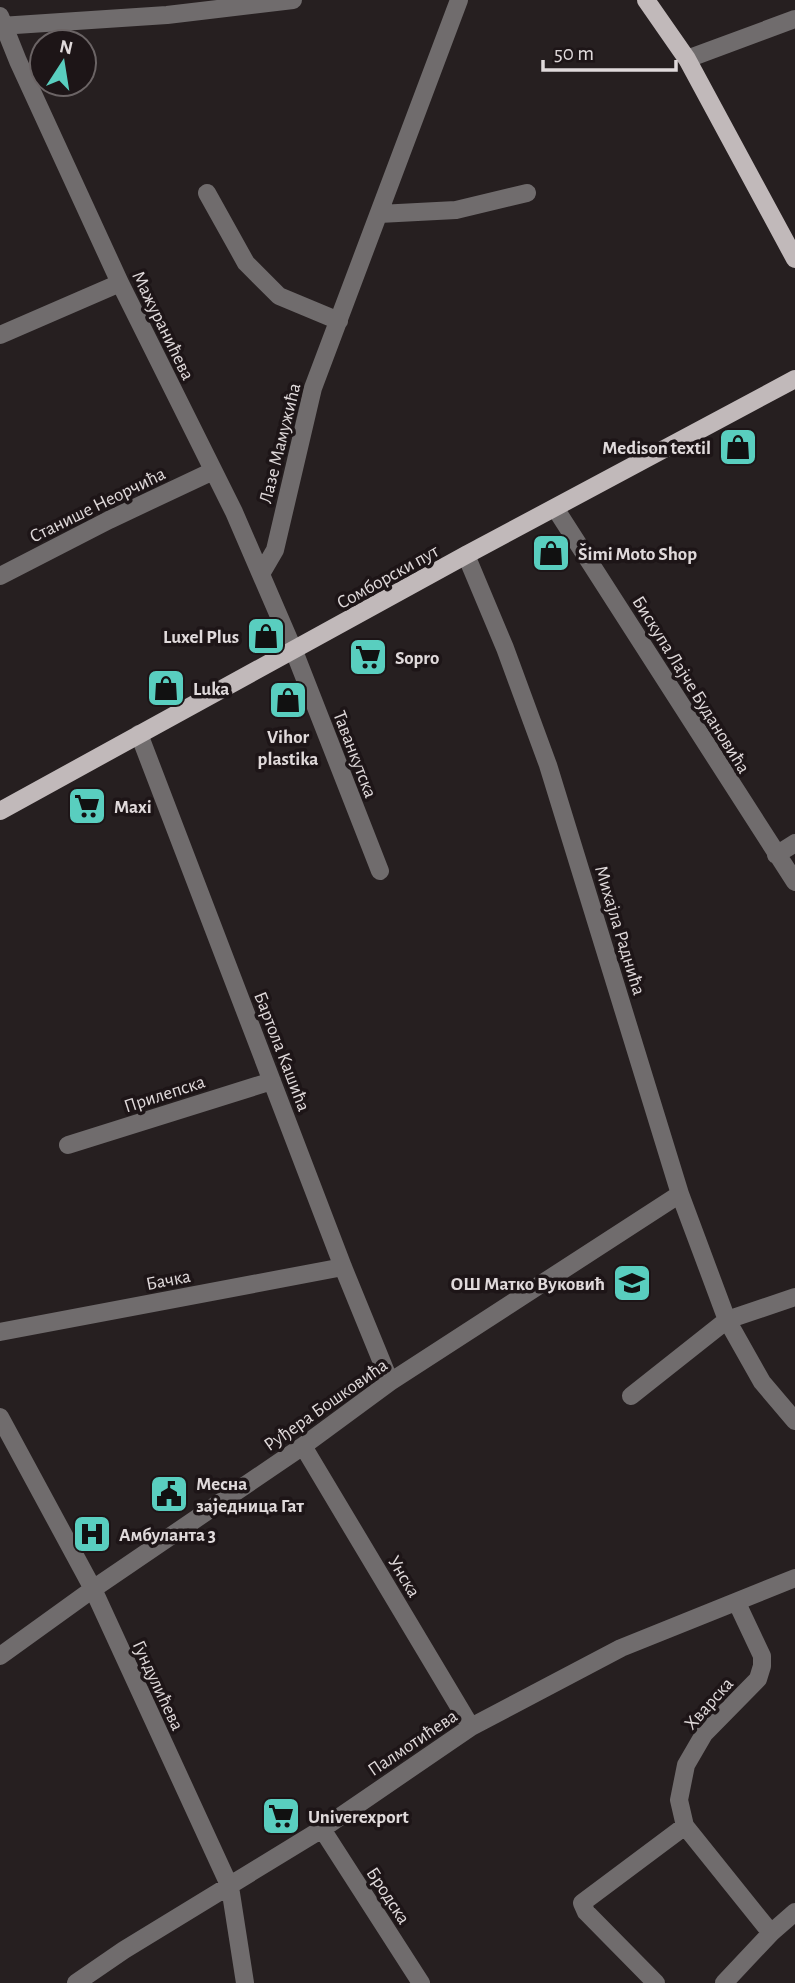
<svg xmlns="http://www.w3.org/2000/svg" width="795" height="1983" font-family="'Alegreya Sans',sans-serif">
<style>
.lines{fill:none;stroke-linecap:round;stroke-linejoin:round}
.minor{stroke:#706c6d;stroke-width:18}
.major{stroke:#c1b9ba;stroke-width:18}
.labels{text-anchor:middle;stroke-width:7;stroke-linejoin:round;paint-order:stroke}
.street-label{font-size:19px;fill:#e0dadb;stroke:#1d1517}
.poi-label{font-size:19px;font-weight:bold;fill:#e0dadb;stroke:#1d1517;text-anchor:start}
</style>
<rect width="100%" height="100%" fill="#261f20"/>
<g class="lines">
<path class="minor" d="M0 16 18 61 120 283 234 512 294 651 380 871
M0 26 167 15 293 0
M687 59 795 19
M207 193 246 263 279 296 339 321
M379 214 456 210 527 193
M0 335 120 283
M555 508 795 882
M466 555 505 648 548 765 680 1194 727 1320 762 1382 795 1421
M261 574 275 550 313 388 459 0
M0 576 109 520 213 471
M139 734 343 1267 390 1382
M776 855 795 843
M68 1145 272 1081
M0 1332 343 1267
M631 1396 727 1320 795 1297
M0 1417 93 1589 230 1887 245 1983
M303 1446 471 1727
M737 1603 762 1656V1666L758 1679 704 1734 686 1765 679 1800 685 1826 771 1933
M0 1656 93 1589 303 1446 390 1382 680 1194
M322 1829 421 1983
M76 1983 124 1950 322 1829 471 1727 621 1648 795 1578
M656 1983 586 1912 582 1903 685 1826
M724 1983 771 1933 795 1912"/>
<path class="major" d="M646 0 687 59 795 259
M0 811 466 555 795 379"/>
</g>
<defs>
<symbol id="shop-square" viewBox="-11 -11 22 22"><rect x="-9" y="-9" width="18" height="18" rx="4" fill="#59cebf" stroke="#1d1517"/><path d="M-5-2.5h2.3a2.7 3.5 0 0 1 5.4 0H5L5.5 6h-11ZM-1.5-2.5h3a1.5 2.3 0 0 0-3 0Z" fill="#111"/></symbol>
<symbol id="supermarket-square" viewBox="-11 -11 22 22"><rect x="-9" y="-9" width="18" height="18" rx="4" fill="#59cebf" stroke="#1d1517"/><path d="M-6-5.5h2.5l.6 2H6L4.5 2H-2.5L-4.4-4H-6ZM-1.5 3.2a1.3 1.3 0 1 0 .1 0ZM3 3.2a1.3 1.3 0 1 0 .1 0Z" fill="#111"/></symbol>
<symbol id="school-square" viewBox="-11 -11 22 22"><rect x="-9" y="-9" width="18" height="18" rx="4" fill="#59cebf" stroke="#1d1517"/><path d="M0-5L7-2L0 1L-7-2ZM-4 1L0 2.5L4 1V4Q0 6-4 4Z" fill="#111"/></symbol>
<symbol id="civic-square" viewBox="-11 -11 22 22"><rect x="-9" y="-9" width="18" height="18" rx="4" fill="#59cebf" stroke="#1d1517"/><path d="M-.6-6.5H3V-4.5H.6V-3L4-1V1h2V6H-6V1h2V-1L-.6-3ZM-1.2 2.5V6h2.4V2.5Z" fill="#111"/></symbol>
<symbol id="hospital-square" viewBox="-11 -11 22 22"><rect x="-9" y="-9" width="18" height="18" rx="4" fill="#59cebf" stroke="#1d1517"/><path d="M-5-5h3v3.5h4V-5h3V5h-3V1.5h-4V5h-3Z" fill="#111"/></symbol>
</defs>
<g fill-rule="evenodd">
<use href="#shop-square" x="716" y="425" width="44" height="44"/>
<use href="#shop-square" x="529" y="531" width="44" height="44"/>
<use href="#shop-square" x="244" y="614" width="44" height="44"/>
<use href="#supermarket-square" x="346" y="635" width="44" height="44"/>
<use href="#shop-square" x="144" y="666" width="44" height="44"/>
<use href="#shop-square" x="266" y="678" width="44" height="44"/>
<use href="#supermarket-square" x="65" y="784" width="44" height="44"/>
<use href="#school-square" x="610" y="1261" width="44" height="44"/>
<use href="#civic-square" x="147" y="1472" width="44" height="44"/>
<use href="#hospital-square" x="70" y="1512" width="44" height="44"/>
<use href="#supermarket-square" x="259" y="1794" width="44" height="44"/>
</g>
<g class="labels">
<g class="street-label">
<text transform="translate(164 325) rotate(64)" y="7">Мажуранићева</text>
<text transform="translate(279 443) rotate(-76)" y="7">Лазе Мамужића</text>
<text transform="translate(97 504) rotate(-26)" y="7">Станише Неорчића</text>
<text transform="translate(387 576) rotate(-29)" y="7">Сомборски пут</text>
<text transform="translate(692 684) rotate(58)" y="7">Бискупа Лајче Будановића</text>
<text transform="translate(356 754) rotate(69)" y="7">Таванкутска</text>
<text transform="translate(621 930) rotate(73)" y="7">Михајла Раднића</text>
<text transform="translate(283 1051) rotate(69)" y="7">Бартола Кашића</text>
<text transform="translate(164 1093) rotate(-18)" y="7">Прилепска</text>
<text transform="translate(168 1279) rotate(-11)" y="7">Бачка</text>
<text transform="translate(325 1404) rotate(-35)" y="7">Руђера Бошковића</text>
<text transform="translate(405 1576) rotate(59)" y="7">Унска</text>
<text transform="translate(159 1685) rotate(65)" y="7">Гундулићева</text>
<text transform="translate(708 1703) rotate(-48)" y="7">Хварска</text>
<text transform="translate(412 1742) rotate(-34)" y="7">Палмотићева</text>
<text transform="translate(389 1895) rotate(57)" y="7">Бродска</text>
</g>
<g class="poi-label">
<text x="711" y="454" text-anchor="end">Medison textil</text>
<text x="578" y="560">Šimi Moto Shop</text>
<text x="239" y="643" text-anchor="end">Luxel Plus</text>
<text x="395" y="664">Sopro</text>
<text x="193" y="695">Luka</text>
<text x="288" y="743" text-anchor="middle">Vihor<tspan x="288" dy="22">plastika</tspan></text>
<text x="114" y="813">Maxi</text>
<text x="605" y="1290" text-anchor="end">ОШ Матко Вуковић</text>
<text x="196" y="1490">Месна<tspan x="196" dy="22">заједница Гат</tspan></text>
<text x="119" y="1541">Амбуланта 3</text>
<text x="308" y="1823">Univerexport</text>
</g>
</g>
<g transform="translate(63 63) rotate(12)"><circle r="33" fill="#1d1517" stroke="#6b6465" stroke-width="2"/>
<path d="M0-5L12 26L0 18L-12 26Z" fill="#59cebf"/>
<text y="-10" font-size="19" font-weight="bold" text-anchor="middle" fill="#e0dadb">N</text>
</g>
<path d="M543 60v10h133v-10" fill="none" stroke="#e0dadb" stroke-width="3.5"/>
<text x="554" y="60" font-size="21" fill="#e0dadb" stroke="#1d1517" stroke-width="5" paint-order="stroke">50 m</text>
</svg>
